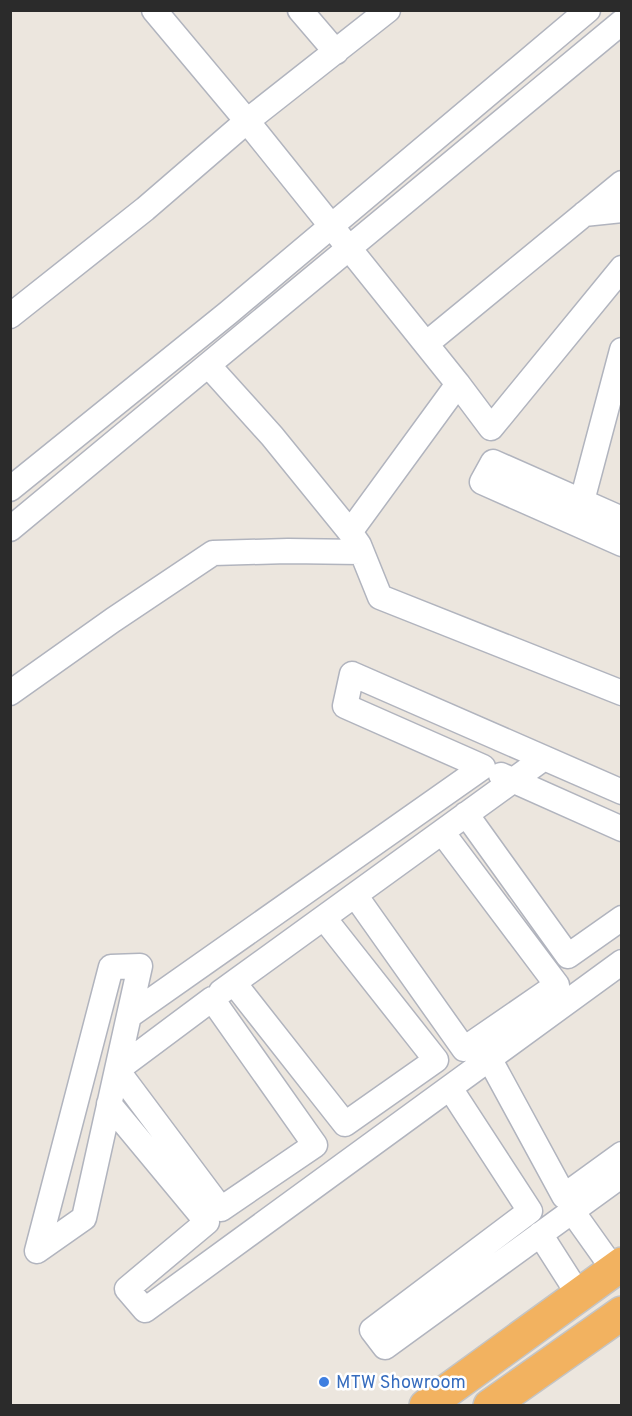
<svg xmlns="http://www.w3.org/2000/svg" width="632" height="1416" font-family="Overpass,sans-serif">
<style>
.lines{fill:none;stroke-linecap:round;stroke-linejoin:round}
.minor-casing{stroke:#b1b4be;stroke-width:27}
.trunk-casing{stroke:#c4c4c4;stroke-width:36}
.minor{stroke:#fff;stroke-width:24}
.trunk{stroke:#f2b260;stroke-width:33}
.shop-dot{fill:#3f7fe0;stroke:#fff;stroke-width:2}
.labels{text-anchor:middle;stroke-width:5;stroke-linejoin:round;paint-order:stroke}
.shop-label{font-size:18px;fill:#366cbe;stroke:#fff;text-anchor:start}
</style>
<rect width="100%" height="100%" fill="#ece6de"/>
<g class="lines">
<defs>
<path id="minor" d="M154 10 247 121 458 384 491 428 622 268
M300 10 336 52
M584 214 622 210
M10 316 145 209 247 121 388 10
M426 344 622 183
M208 365 272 436 350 532 359 545 380 597 622 693
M10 489 228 313 588 10
M578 516 622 350
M622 519 493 462 482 482 622 544
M10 529 622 22
M350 532 458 384
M10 693 113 620 213 553 288 551 361 552
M501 775 622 829
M466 814 568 956 622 918
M355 895 464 1049 557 985 442 832
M140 966 84 1218 37 1251 111 967Z
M234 983 345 1124 436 1060 324 918
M221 992 544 758
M212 999 315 1145 221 1209 117 1070Z
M129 1016 483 767 345 706 352 674 622 792
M489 1058 564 1196 622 1154
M450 1088 530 1211 372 1330 385 1347 622 1175
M109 1104 207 1222 127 1289 145 1310 622 962
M572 1211 614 1270
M540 1234 579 1295"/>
<path id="trunk" d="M426 1406 622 1264
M490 1406 622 1313"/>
</defs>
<use href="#minor" class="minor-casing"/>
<use href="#trunk" class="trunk-casing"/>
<use href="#minor" class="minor"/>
<use href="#trunk" class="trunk"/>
</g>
<circle class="shop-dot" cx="324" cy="1382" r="6"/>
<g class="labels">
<g class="shop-label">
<text x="336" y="1388">MTW Showroom</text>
</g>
</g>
<rect width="632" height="1416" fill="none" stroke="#2b2b2b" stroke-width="24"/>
</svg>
